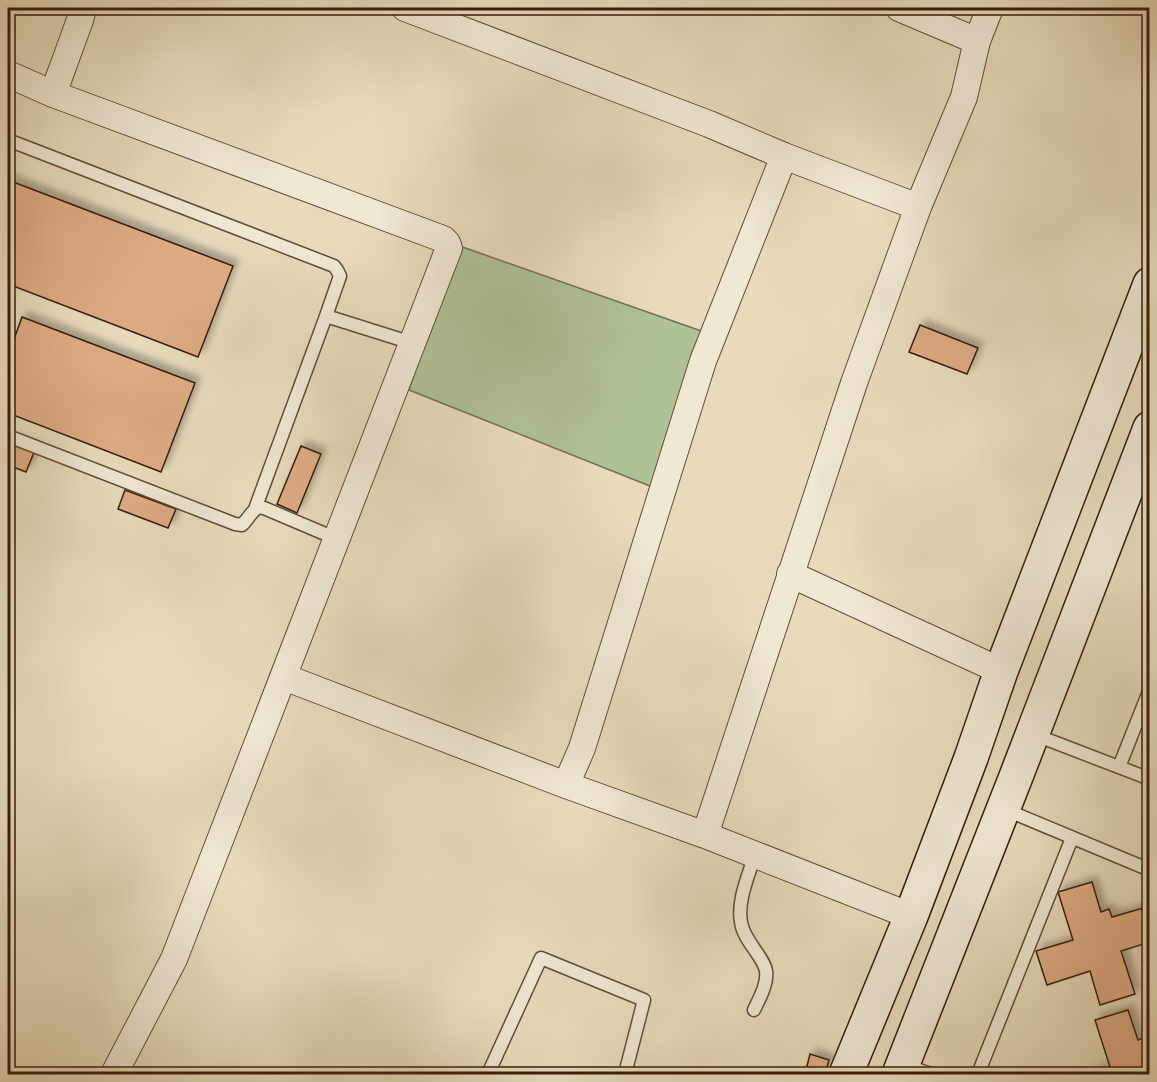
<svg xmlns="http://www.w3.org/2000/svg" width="1157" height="1082" font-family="Cardo,serif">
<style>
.green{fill:#afc196;stroke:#746e50;stroke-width:1.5}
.building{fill:#ddab84;stroke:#381c0a;stroke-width:1.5;filter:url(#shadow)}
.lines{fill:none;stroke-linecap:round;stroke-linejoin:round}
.lane-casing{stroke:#644c36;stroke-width:15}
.street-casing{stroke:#644c36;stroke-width:28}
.secondary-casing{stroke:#381c0a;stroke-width:36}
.lane{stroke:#efe8d3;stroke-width:12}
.street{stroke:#efe8d3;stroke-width:26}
.secondary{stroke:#efe8d3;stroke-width:33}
</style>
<defs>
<filter id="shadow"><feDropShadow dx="5.5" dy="-5.5" stdDeviation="3" flood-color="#0004"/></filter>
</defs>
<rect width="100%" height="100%" fill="#e7dbbc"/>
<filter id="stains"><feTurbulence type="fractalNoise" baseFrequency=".00333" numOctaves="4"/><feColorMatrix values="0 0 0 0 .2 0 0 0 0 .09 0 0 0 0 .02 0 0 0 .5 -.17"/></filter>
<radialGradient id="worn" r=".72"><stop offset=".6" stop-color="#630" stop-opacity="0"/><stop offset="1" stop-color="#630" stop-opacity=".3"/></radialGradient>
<path class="green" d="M454 244 724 339 665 492 409 390Z"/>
<path class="building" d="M8 180 233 266 198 357 8 284Z
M22 317 195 383 161 472 8 413V356Z
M920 325 978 348 967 374 909 352Z
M8 440 35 450 26 472 8 465Z
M301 446 321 454 297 513 277 504Z
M125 490 176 509 168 528 118 509Z
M1092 882 1101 912 1109 909 1112 917 1150 906V942L1121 951 1135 994 1100 1005 1090 971 1047 985 1036 951 1073 940 1058 892Z
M1128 1010 1138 1040 1146 1037 1148 1045H1150V1074H1087L1110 1067 1095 1020Z
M810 1054 829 1060 825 1074H805Z"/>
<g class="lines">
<defs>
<path id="lane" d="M8 140 334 266 337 270 340 276 326 316 412 343
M8 436 235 524 242 525C248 519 252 511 258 507L264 508 337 539
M255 509 326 316
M1033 734 1150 779
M1119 767 1150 689
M1004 809 1150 870
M754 1010C759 999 768 984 766 971 764 957 743 940 741 922 737 900 749 875 755 854
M904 1065 931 1074
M488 1074 541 958 644 1000 625 1074
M978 1074 1072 838"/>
<path id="street" d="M405 8 709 124 784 156 918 207
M899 8 977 41
M8 74 53 94 443 239 447 243 449 248 174 959 114 1074
M53 94 80 20 83 8
M790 574 1001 671
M284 677 566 785 705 835 911 916
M566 785 582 748 703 361 784 156
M705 835 854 383 918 207 964 97 977 41 990 8"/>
<path id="secondary" d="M846 1074 911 916 971 758 1001 671 1150 284
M899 1074 1017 774 1150 428"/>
</defs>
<use href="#lane" class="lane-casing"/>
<use href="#street" class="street-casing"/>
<use href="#secondary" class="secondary-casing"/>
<use href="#lane" class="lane"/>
<use href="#street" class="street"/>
<use href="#secondary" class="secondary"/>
</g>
<rect width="1157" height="1082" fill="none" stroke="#e7dbbc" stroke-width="30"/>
<rect x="9" y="9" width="1139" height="1064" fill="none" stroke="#381c0a" stroke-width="3"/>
<rect x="15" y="15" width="1127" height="1052" fill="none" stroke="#381c0a" stroke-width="1.5"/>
<rect width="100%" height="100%" filter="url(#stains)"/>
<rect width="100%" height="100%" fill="url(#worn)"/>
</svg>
